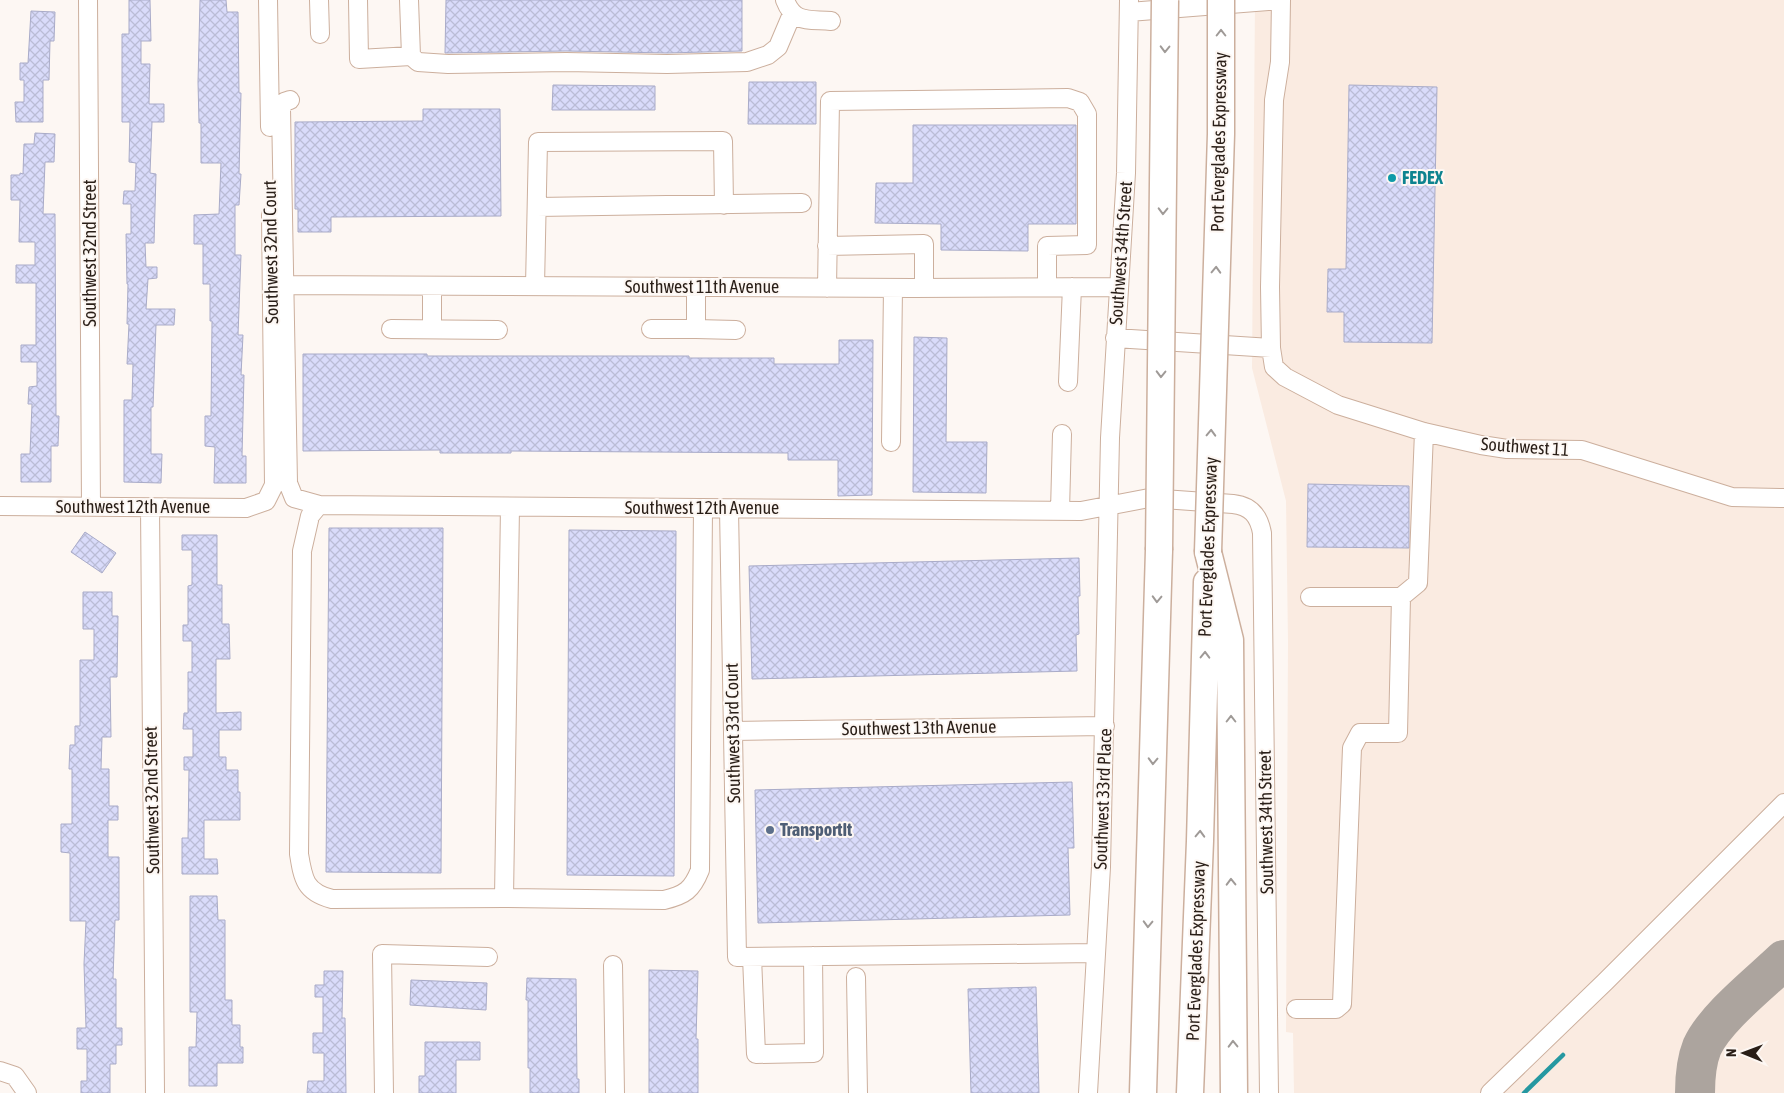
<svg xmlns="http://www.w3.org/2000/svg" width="1784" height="1093" font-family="'Asap Condensed',sans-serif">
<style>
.built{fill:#faebe1}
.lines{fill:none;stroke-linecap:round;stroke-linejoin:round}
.stream{stroke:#2598a1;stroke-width:4.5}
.taxiway{stroke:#aca49e;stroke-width:40}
.building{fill:url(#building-cross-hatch);stroke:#a9abc8}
.minor-casing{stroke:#ccaf9d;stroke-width:20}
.highway-casing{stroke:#ccaf9d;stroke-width:29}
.minor{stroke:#fff;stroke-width:18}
.highway{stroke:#fff;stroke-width:26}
.highway-bridge-casing{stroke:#ccaf9d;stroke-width:29;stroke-linecap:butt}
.highway-bridge{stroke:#fff;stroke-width:26}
.oneway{stroke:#9f9a97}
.culture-dot{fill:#0f9aa8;stroke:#fdf7f3;stroke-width:2}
.service-dot{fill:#5c6f8a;stroke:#fdf7f3;stroke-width:2}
.labels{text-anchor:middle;stroke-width:4;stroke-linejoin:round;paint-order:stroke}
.street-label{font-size:18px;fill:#291e17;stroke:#fdf7f3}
.culture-label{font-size:18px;font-weight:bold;fill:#0d838f;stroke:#fdf7f3;text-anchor:start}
.service-label{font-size:18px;font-weight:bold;fill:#4e5e75;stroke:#fdf7f3;text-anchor:start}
</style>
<defs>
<pattern id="building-cross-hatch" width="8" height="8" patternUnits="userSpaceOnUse" patternTransform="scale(1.25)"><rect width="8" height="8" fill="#d9dbfa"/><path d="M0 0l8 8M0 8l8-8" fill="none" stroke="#babcd6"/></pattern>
</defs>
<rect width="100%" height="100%" fill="#fdf7f3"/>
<path class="built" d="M1255 0H1784V1093H1294L1293 1033 1286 1032 1288 641 1286 501 1252 368Z"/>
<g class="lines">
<path class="stream" d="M1524 1093 1563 1055"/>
<path class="taxiway" d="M1695 1093C1695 1078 1696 1062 1702 1047 1715 1018 1760 983 1784 960"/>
</g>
<path class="building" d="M129 0H150L151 41H141V64H150L149 104H164V122H152L150 173 156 174 154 243H145L146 267H157V278L148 279 146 309H175L174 325H156L153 407H151V454H162L161 483 124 482V400H132L133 364H127L129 324H127L128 284H127L126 234H131V204H123L124 191H135L136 163 129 162 130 122H122V34H129Z
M200 0H226L227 12H238L239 93H241L239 174H241L239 205H235V255H241L238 335H243L241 375H244L242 456H246V483H214L215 447 205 446V416H211L212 321H210V284H203V244H194V215L219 214 221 163H201V123H199L198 82Z
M446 0H742V51L667 53 566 51 445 53Z
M31 11 55 12 54 41H50L49 80H43V122H16L15 102H24V80H20V63H28Z
M749 82H816V124H748Z
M553 85 655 86V110H552Z
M1349 85 1437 87 1432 343 1344 342V312H1327L1328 269H1346Z
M423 109H500L501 216 331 217V232H298V209H295V122L423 121Z
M913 125H1076V224H1028V251L941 250V224L875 223 876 183H913Z
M35 133 55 134 54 162H45L43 214H55L56 416H59L58 446H51V482H21V454H30L32 404H28L29 387 37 386V362H21V345H36V283H16V265H35V242H19L20 200H11V175H20V173L23 174 24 144H34Z
M914 337 947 338 946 442H987L986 493 913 492Z
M839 340H873L872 495 838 496V460H788V453L511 451V453H440V450L303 451V354H427V356H689V358H774V364H839Z
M1308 484 1409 486V548L1307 547Z
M329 528H443L441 873 326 872Z
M569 530 676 531 674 876 567 875Z
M85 532 116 553 102 573 71 552Z
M182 535H217V585H222V624H229L230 659H216V713L241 712V730H219V757H226V770H238V792H240V820H204V859H217L218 874H182V838H188L189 770H184V757H193V729H183L184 713H188V672H192V641H183V625H188V586L192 585V550H182Z
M1079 558 1080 596H1078L1079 634 1076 635 1077 671 752 679 749 566Z
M83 592H112V616H118L117 677H110L111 737H102L101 769H109V806H118V820H108V857H119V920H115L113 979H116V1028H122V1045H116V1064H110V1093H81V1081H87V1049H77V1028H86L84 964 86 921H70V853L61 852V824H72V769H69L70 745H75V726H80V660H94V629H83Z
M1072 782 1074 848H1068L1070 915 758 923 755 790Z
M190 896H217L218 920H225V1000H232V1025H240V1047H243V1063H217V1086H189V1047H196L197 1012H190Z
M649 970 698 971 696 1039H698V1093H649Z
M324 971H343L342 1018H345L346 1093H307L308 1081H324V1053H313V1033H323V997H315V985H324Z
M527 978 576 979 577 1079H579V1093H530V1068H528V1000H526Z
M411 980 487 983 486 1010 410 1005Z
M1036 987 1039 1093H971L968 989Z
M425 1042H480V1060H456V1093H419V1076H425Z"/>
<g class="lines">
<defs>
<path id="minor" d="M88 0 91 507
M268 0 270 127
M319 0 320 34
M358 0 359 59 411 56
M409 0 411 56 418 62 448 64 566 62 667 64 747 62 768 55 778 47 792 14
M785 0C794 24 809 19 831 21
M1129 12 1281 0 1280 62 1274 100 1270 287 1271 348 1274 367 1285 377 1338 405 1424 432 1481 445 1507 449 1582 450 1732 497 1784 498
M290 100 284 102 281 109 288 483 294 498 319 505 1081 511 1149 498 1233 504C1251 506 1259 516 1262 533L1269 1093
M537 207 802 203
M827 246 924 244V288
M284 285 913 288 1119 287
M535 286 538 142 723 141 724 205
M827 288 830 101 1068 98 1080 102 1087 114V245L1047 246V287
M391 329 498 330
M432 329V286
M651 329H696V287
M696 329 736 330
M1115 338 1271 348
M1068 382 1072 287
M891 442 893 288
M319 505 310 516 302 551 299 854C303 879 305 892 332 899L504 898 664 900C685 895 692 890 700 870L703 508
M0 506 246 508 266 501 274 485 271 215
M150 507 155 1093
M729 509 737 957 1096 953
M1060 511 1062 434
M1310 597H1401
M733 731 1105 726
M504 898 510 507
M752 957 756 1054 814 1053 813 956
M613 965 615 1093
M856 977 858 1093
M1296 1009H1336L1342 1004 1352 748 1360 733H1398L1401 597 1418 583 1424 432
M0 1071 15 1076 27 1093
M384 1093 382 954 488 957
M1088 1093 1101 867 1110 438 1126 173 1129 0
M1490 1093 1605 982 1784 803"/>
<path id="highway" d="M1208 552 1230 640 1234 1093
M1143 1093 1159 550
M1190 1093 1200 841 1207 582"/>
</defs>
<use href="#minor" class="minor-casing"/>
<use href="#highway" class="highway-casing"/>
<use href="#minor" class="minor"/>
<use href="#highway" class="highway"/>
<defs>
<path id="highway-bridge" d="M1159 550 1165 0
M1208 552 1221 134V0"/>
</defs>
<use href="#highway-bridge" class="highway-bridge-casing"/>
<use href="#highway-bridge" class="highway-bridge"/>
</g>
<defs><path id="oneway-chevron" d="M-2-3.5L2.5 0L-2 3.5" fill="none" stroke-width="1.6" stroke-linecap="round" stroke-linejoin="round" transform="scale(1.25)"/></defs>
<g class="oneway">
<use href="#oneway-chevron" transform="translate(1221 33) rotate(-90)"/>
<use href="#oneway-chevron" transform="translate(1165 49) rotate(91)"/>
<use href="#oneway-chevron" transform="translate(1163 211) rotate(91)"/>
<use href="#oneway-chevron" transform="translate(1216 270) rotate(-88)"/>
<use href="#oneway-chevron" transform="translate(1161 374) rotate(91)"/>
<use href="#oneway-chevron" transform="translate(1211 433) rotate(-88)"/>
<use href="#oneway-chevron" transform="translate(1157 599) rotate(92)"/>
<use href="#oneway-chevron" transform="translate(1205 655) rotate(-89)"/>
<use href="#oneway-chevron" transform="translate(1231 719) rotate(-90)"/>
<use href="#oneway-chevron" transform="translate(1153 761) rotate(92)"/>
<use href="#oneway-chevron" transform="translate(1200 834) rotate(-88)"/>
<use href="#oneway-chevron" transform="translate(1231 882) rotate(-91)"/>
<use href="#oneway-chevron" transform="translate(1148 924) rotate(92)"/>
<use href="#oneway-chevron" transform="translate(1233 1044) rotate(-91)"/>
</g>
<circle class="culture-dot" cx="1392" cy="178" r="5"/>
<circle class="service-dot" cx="770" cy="830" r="5"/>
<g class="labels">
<g class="street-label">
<text transform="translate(1219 142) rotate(-89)" y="6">Port Everglades Expressway</text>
<text transform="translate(271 252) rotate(-91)" y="6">Southwest 32nd Court</text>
<text transform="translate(90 253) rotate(-90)" y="6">Southwest 32nd Street</text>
<text transform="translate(1121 253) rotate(-86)" y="6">Southwest 34th Street</text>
<text x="702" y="293">Southwest 11th Avenue</text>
<text transform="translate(1525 447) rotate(4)" y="6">Southwest 11</text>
<text x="133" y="513">Southwest 12th Avenue</text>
<text x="702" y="514">Southwest 12th Avenue</text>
<text transform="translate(1208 547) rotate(-88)" y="6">Port Everglades Expressway</text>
<text transform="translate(919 728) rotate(-1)" y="6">Southwest 13th Avenue</text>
<text transform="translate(733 733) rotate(-91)" y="6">Southwest 33rd Court</text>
<text transform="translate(1103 799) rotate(-88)" y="6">Southwest 33rd Place</text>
<text transform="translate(152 800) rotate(-91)" y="6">Southwest 32nd Street</text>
<text transform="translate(1266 822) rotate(-91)" y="6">Southwest 34th Street</text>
<text transform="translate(1196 951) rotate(-88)" y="6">Port Everglades Expressway</text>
</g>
<g class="culture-label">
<text x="1402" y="184">FEDEX</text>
</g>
<g class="service-label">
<text x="780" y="836">TransportIt</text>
</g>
</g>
<g transform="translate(1744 1053) rotate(271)" stroke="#fdf7f3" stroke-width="4" paint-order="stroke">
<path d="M0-4L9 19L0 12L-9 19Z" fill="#291e17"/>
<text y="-8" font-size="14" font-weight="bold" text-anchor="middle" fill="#291e17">N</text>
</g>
</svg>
